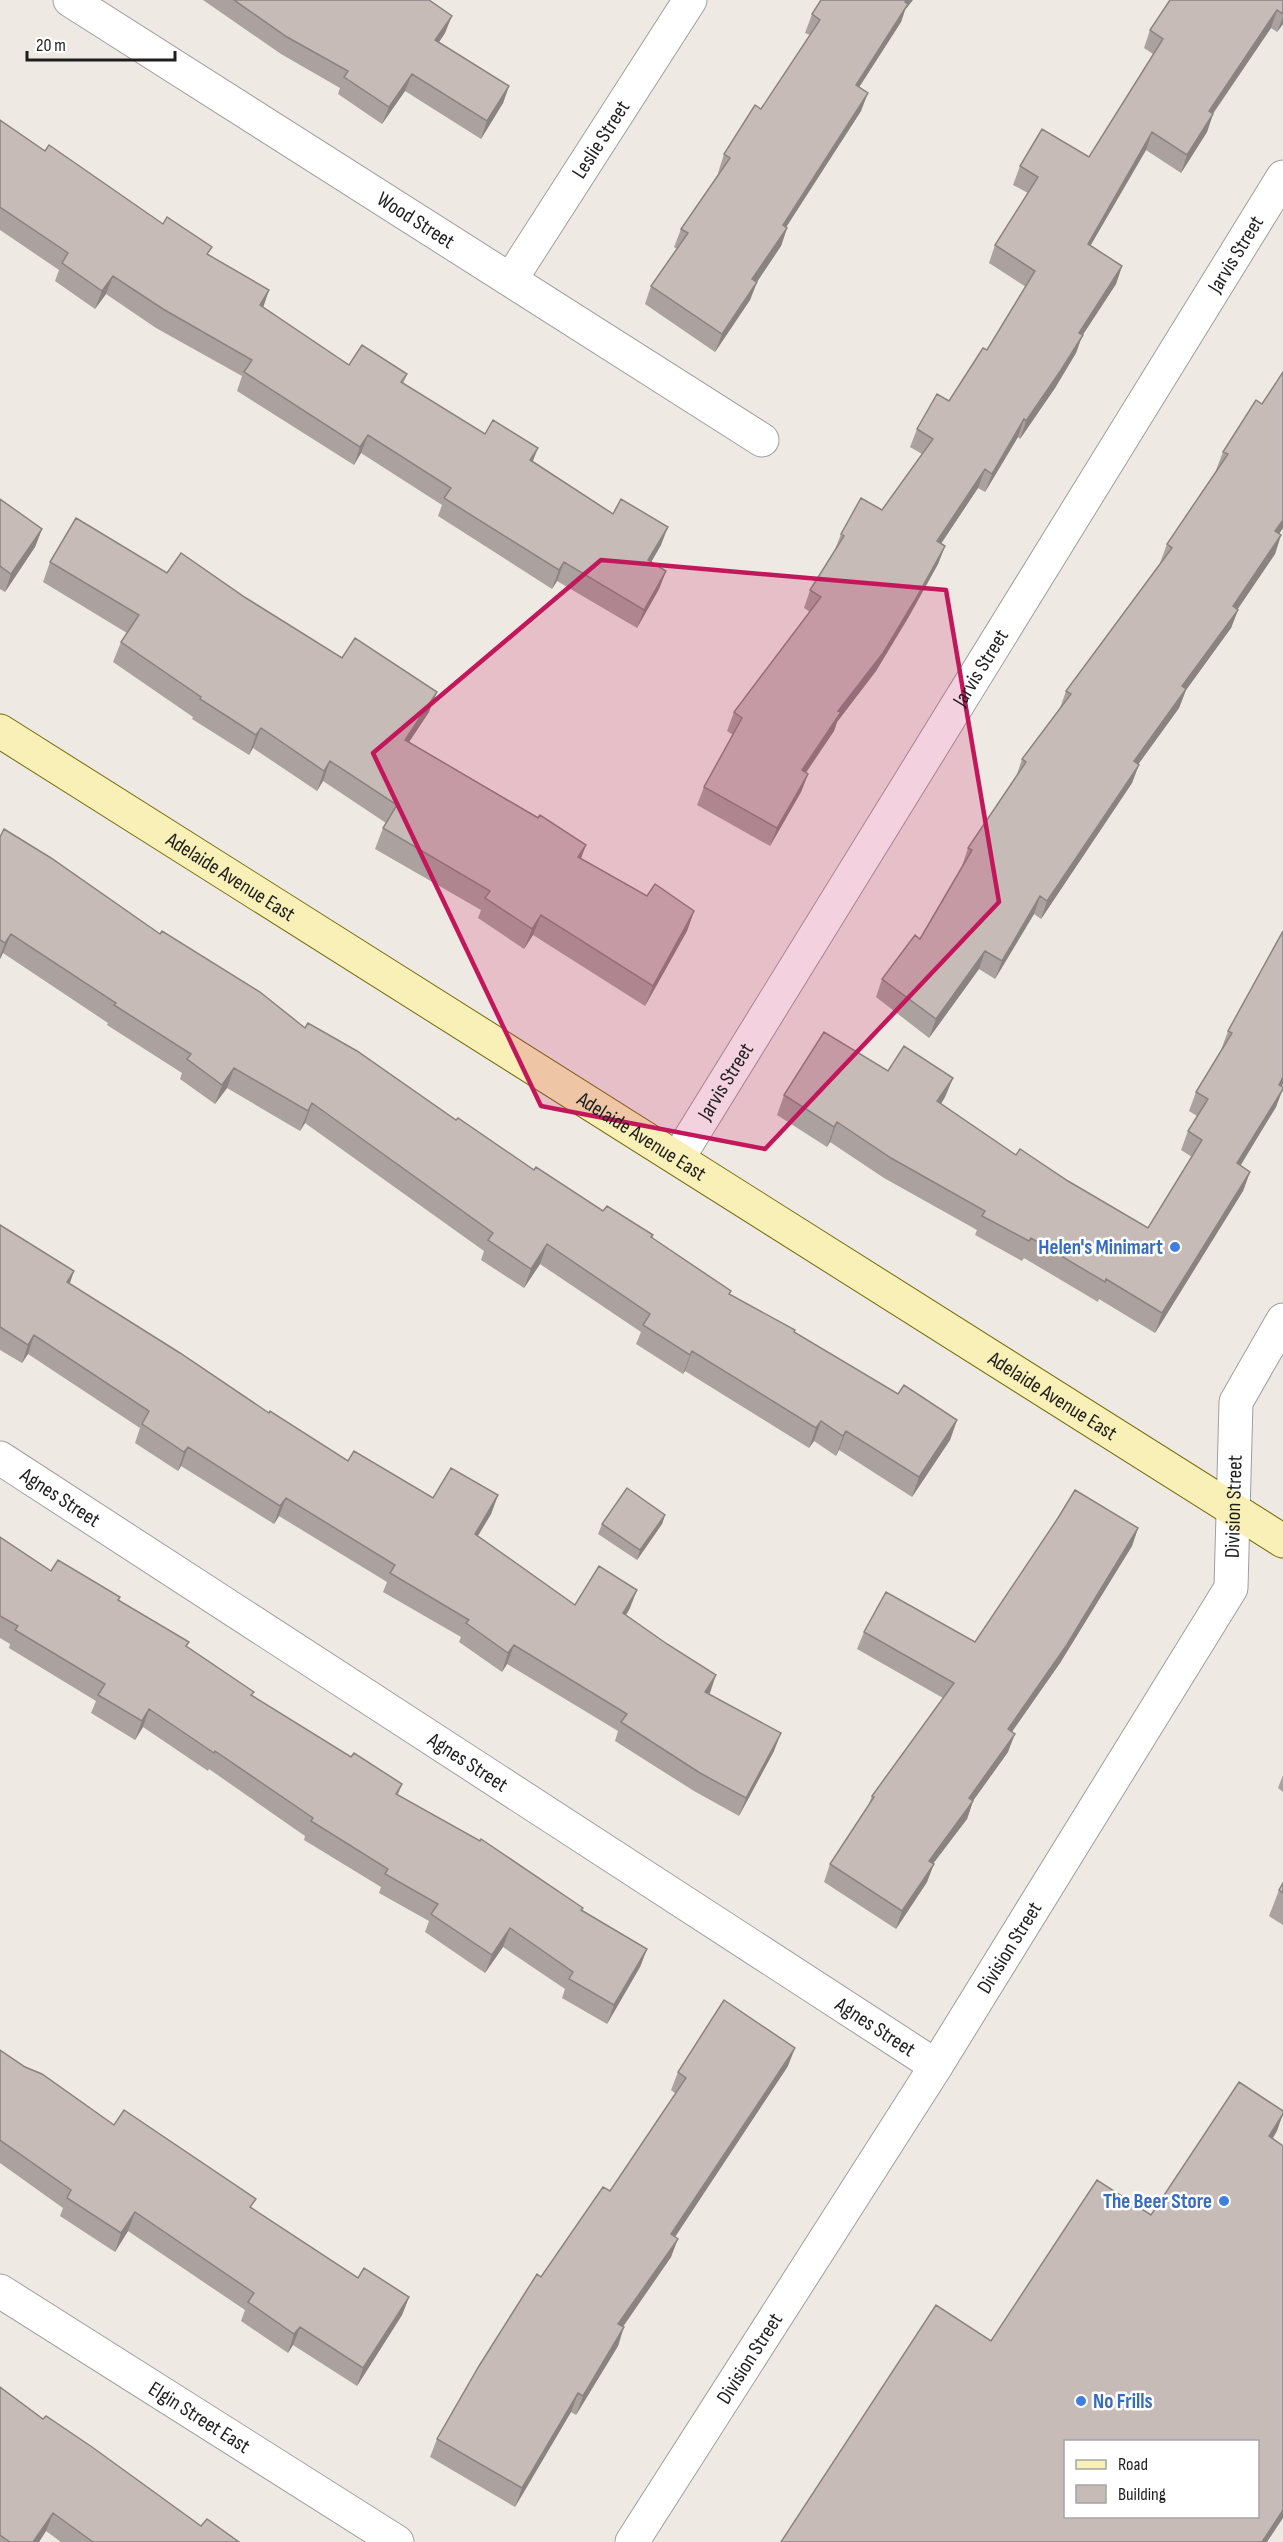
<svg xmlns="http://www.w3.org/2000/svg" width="1283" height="2542" font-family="'Sofia Sans Condensed',sans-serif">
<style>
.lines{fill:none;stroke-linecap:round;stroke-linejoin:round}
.street-casing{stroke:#9f9f9f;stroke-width:35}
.secondary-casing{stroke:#746b06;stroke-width:35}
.street{stroke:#fff;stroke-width:33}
.secondary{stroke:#f9f0b8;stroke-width:33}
.wall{fill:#aba19e}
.shaded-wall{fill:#8b8381}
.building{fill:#c7bbb8;stroke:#8b8381;stroke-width:1.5;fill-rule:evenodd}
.marked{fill:#c2185b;fill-opacity:0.2;stroke:#c2185b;stroke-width:4.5;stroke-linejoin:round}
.shop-dot{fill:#3f7fe0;stroke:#fff;stroke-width:2}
.labels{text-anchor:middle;stroke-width:5;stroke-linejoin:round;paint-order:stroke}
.street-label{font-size:21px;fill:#1e1e1e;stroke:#fff}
.shop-label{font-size:21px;font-weight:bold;fill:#366cbe;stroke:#fff;text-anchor:end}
</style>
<rect width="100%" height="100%" fill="#efe9e4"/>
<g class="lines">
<defs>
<g id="street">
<path id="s1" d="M70 0 762 440"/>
<path id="s2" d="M511 279 690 0"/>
<path id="s3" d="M678 1158 1283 177"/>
<path id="s4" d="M0 1458 936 2066"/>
<path id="s5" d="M0 2291 397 2542"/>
<path id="s6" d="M632 2542 936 2066 1231 1588 1236 1402 1283 1320"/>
</g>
<g id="secondary">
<path id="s7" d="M0 731 1283 1541"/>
</g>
</defs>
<use href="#street" class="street-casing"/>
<use href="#secondary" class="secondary-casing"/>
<use href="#street" class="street"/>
<use href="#secondary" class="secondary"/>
</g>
<path class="wall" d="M203 0H429L445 33 439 42 509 86 503 103 481 139 405 91 382 124 338 94 340 88 281 54Z
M1283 0V24L1277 32 1271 28 1213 114 1207 132 1181 173 1146 150 1090 246 1122 266 1116 284 1082 336 1076 353 1055 388 1020 439 1018 437 985 492 978 488 941 544 945 546 938 564 908 618 876 671 837 722 834 731 806 773 808 774 801 792 770 846 697 805 704 787 733 735 727 731 734 712 810 612 804 608 810 590 834 552 841 534 882 510 922 454 910 447 917 429 949 401 987 350 1026 287 989 263 995 245 1028 193 1013 185 1020 166 1089 157 1153 54 1144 48 1150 30Z
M905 10 901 22 859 87 861 111 786 227 787 228 781 246 757 282 750 300 715 352 645 304 651 286 677 249 674 247 681 229 719 173H718L724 154 761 109 810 35 805 33 812 14Z
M0 120 45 151 209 255 263 307 349 365 407 374 403 384 485 434 533 461 661 545 651 562 666 571 659 589 637 628 557 581 552 589 438 516 442 505 361 453 354 465 237 391 242 376 156 328 106 294 95 309 55 281 59 270 0 230Z
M1256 400 1283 528 1279 534 1281 535 1275 554 1237 609 1238 610 1231 628 1186 690 1179 708 1138 764 1132 783 1041 919 1034 914 995 979 979 969 929 1038 876 997 882 979 920 939 963 867 962 866 968 848 1016 777 1022 759 1060 708 1066 691 1160 563 1167 544 1217 470H1216L1223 452Z
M0 499 42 529 35 547 5 592 0 589Z
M50 562 167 573 246 598 429 712 409 742 586 845 581 858 647 896 694 911 687 931 645 1006 533 935 524 949 478 918 481 910 375 849 383 828 386 823 323 781 317 791 253 748 249 755 192 719 193 717 113 662 121 642 127 633 43 582Z
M0 837 160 934 305 1028 456 1120 534 1170 603 1211 653 1235 652 1238 730 1294 898 1394 957 1420 950 1440 912 1497 839 1450 836 1456 814 1441 809 1448 685 1371 683 1374 636 1344 641 1332 540 1264 524 1288 481 1260 484 1251 305 1123 300 1131 227 1088 215 1104 180 1079 182 1073 107 1025 108 1023 3 953 0 959Z
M1283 931 1282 1087 1276 1107 1240 1165 1250 1172 1243 1191 1155 1333 1099 1299 1098 1302 1024 1258 1022 1261 975 1235 977 1230 884 1178 830 1142 827 1147 777 1115 784 1095 888 1071 953 1078 945 1097 941 1104 1016 1155 1068 1181 1148 1228 1192 1157 1181 1150 1188 1131 1197 1116 1189 1111 1196 1092 1222 1051 1221 1050 1228 1031Z
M0 1225 70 1284 269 1413 348 1461 433 1498 498 1495 491 1514 478 1536 575 1605 630 1608 626 1615 709 1694 774 1751 739 1816 694 1791 615 1741 618 1731 507 1664 502 1672 459 1642 461 1637 383 1592 387 1582 279 1516 274 1524 181 1466 178 1471 135 1443 140 1428 28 1354 22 1363 0 1350Z
M665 1515 662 1524 637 1560 598 1534 602 1524Z
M1138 1528 1132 1546 1060 1663 1012 1732 1008 1752 973 1801 967 1819 933 1864 927 1882 896 1929 824 1882 830 1864 868 1806 872 1796 943 1698 857 1649 864 1632 975 1642Z
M0 1537 51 1571 119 1600 187 1647 252 1696 351 1757 402 1784 398 1795 582 1910 647 1949 640 1967 607 2024 562 1998 565 1989 503 1947 485 1973 425 1932 429 1921 379 1893 381 1887 304 1840 305 1836 209 1769 208 1771 143 1727 135 1740 91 1713 96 1701 9 1648 10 1644 0 1638Z
M1283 1775V1792L1278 1788Z
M1283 1883V1925L1269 1916 1279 1890Z
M0 2050 114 2125 253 2209 358 2278 409 2297 402 2315 357 2386 293 2345 288 2353 241 2321 245 2310 128 2231 115 2252 60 2216 63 2208 0 2163Z
M788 2066 675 2237 671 2257 623 2327 618 2346 576 2415 571 2412 515 2507 430 2457 437 2439 541 2277 610 2191 676 2094 671 2090 678 2072Z
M0 2387 43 2419 201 2526 239 2542H61L46 2531 39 2542H0Z"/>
<path class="shaded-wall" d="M906 0H913L905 10 901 22 849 103 856 85Z
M1277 10 1271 28 1202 129 1209 111Z
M452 16 445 33 429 57 435 40Z
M1283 17V24L1277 32Z
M412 74 405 91 382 124 389 107Z
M509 86 503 103 481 139 487 121Z
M868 93 861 111 776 243 783 225Z
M1213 114 1207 132 1181 173 1187 155Z
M1152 132 1146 150 1081 262 1088 244Z
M787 228 781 246 746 298 752 279Z
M1122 266 1116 284 1082 336 1076 353 1055 388 1020 439 1026 421 1079 333Z
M113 276 106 294 95 309 102 291Z
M757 282 750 300 715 352 722 334Z
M269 290 263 308 260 305Z
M1024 419 1018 437 985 492 992 474Z
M368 435 361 453 354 465 360 447Z
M538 448 531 466 530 460Z
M985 469 978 488 930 560 937 541Z
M1283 520V528L1268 549 1275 531Z
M668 527 661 545 642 578 648 560Z
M42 529 35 547 5 592 11 574Z
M1281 535 1275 554 1227 625 1233 606Z
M945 546 938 564 908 618 876 671 837 722 834 731 795 788 802 770 838 711Z
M564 562 557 581 552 589 559 570Z
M666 571 659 589 637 628 644 610Z
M1238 610 1231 628 1186 690 1179 708 1127 780 1134 761 1182 686Z
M437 692 429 712 397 760 405 740Z
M261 728 253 748 249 755 256 735Z
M330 761 323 781 317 791 324 771Z
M1139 765 1132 783 1041 919 1047 901Z
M808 774 801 792 770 846 777 828Z
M586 845 578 866V857Z
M1040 896 1034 914 995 979 1002 961Z
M694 911 687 931 645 1006 653 986Z
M541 915 533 935 524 949 532 929Z
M11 934 3 953 0 959V956L5 943Z
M985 951 979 969 929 1038 936 1019Z
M234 1068 227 1088 215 1104 222 1085Z
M1283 1077V1084L1272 1104 1279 1085Z
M953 1078 945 1097 930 1121 937 1101Z
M1283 1089 1276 1107 1230 1183 1237 1163Z
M312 1103 305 1123 300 1131 308 1111Z
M837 1122 830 1142 827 1147 834 1127Z
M1250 1172 1243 1191 1155 1333 1162 1313Z
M547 1244 540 1264 524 1288 531 1269Z
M74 1271 68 1289 67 1282Z
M34 1335 28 1354 22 1363 28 1345Z
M692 1351 685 1371 683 1374 690 1355Z
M957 1420 950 1440 912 1497 919 1477Z
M821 1421 814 1441 809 1448 816 1428Z
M846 1431 839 1450 836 1456 843 1436Z
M188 1447 181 1466 178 1471 184 1452Z
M498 1495 491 1514 468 1552 475 1534Z
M286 1498 279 1516 274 1524 280 1506Z
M665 1515 662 1524 637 1560 640 1550Z
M1138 1528 1132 1546 1060 1663 1001 1747 1008 1729Z
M637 1590 630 1608 617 1631 623 1613Z
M514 1645 507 1664 502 1672 508 1653Z
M716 1675 710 1693 699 1710 705 1692Z
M149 1709 143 1727 135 1740 142 1721Z
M781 1733 774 1751 739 1816 746 1798Z
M1015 1734 1008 1752 967 1809 973 1801 967 1819 922 1878 929 1861 969 1798Z
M934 1864 927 1882 896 1929 902 1911Z
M510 1928 503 1947 485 1973 492 1955Z
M647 1949 640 1967 607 2024 614 2005Z
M795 2048 788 2066 665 2252 671 2234Z
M1283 2114 1277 2131 1263 2155 1269 2136Z
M135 2212 128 2231 115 2252 121 2233Z
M678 2239 671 2257 612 2342 618 2324Z
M409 2297 402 2315 357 2386 363 2368Z
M300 2327 293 2345 288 2353 294 2334Z
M624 2327 618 2346 576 2415 583 2396Z
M578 2393 571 2412 515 2507 522 2488Z
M1283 2510V2518L1267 2542H1262Z
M53 2513 46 2531 39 2542H33Z"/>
<path class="building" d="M234 0H429L452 16 435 40 509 86 487 121 412 74 389 107 344 77 348 71 287 37Z
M821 0H906L905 2 908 4 856 85 868 93 783 225 787 228 752 279 757 282 722 334 651 286 688 233 681 229 730 158 724 154 755 105 761 109 820 20 812 14Z
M1170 0H1283V14L1277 10 1209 111 1213 114 1187 155 1152 132 1088 244 1122 266 1079 333 1083 335 1061 370 1026 421 1024 419 992 474 985 469 937 541 945 546 915 600 883 653 838 711 841 712 802 770 808 774 777 828 704 787 742 718 734 712 821 597 810 590 844 536 841 534 861 498 882 510 933 439 917 429 937 394 949 401 983 348 987 350 1035 271 995 245 1038 177 1020 166 1042 129 1089 157 1163 39 1150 30Z
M0 120 45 151 49 145 163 224 167 217 212 247 207 254 269 290 260 305 349 365 362 345 407 374 401 382 485 434 493 420 538 448 530 460 613 514 621 499 668 527 648 560 666 571 644 610 564 562 559 570 444 498 451 488 368 435 360 447 244 372 252 360 163 309 113 276 102 291 62 263 68 253 0 207Z
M1283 372V520L1275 531 1281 535 1233 606 1238 610 1182 686 1186 689 1134 761 1139 765 1047 901 1040 896 1002 961 985 951 936 1019 882 979 915 935 920 939 972 850 968 848 1026 762 1022 759 1071 694 1066 691 1172 548 1167 544 1228 454 1223 452 1256 400 1262 404Z
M0 499 42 529 11 574 0 566Z
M76 518 167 573 181 553 246 598 342 658 355 638 437 692 405 740 538 818 540 815 586 845 578 857 647 896 655 884 694 911 653 986 541 915 532 929 485 898 490 891 383 828 397 805 330 761 324 771 261 728 256 735 200 699 201 697 121 642 139 615 50 562Z
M4 829 51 858 160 934 162 931 260 992 305 1028 308 1023 357 1051 456 1120 458 1118 534 1170 536 1167 603 1211 607 1206 653 1235 651 1237 731 1291 729 1294 795 1330 794 1332 898 1394 904 1385 957 1420 919 1477 846 1431 843 1436 821 1421 816 1428 692 1351 690 1355 643 1325 650 1314 547 1244 531 1269 488 1240 493 1233 312 1103 308 1111 234 1068 222 1085 187 1059 191 1054 114 1005 116 1003 11 934 5 943 0 940V837Z
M1283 931V1077L1279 1085 1283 1087V1089L1237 1163 1250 1172 1162 1313 1106 1279 1105 1282 1031 1238 1029 1241 982 1216 985 1211 891 1158 837 1122 834 1127 784 1095 824 1032 888 1071 904 1046 953 1078 937 1101 1016 1155 1020 1149 1068 1181 1148 1228 1202 1140 1188 1131 1208 1099 1196 1092 1232 1033 1228 1031Z
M0 1225 74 1271 67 1282 180 1353 269 1413 270 1411 348 1461 354 1451 433 1498 451 1468 498 1495 475 1534 575 1605 599 1566 637 1590 623 1613 667 1644 716 1675 705 1692 781 1733 746 1798 700 1773 621 1722 627 1714 514 1645 508 1653 466 1623 469 1620 390 1573 395 1565 286 1498 280 1506 188 1447 184 1452 142 1424 149 1411 34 1335 28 1345 0 1327Z
M627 1488 665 1515 640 1550 602 1524Z
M1075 1490 1138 1528 1066 1646 1008 1729 1015 1734 969 1798 973 1801 929 1861 934 1864 902 1911 830 1864 874 1797 872 1796 954 1683 864 1632 886 1592 975 1642 1058 1518Z
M0 1537 51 1571 58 1560 120 1597 118 1600 189 1642 186 1646 254 1692 251 1695 351 1757 354 1753 402 1784 396 1794 480 1841 481 1839 583 1908 581 1910 647 1949 614 2005 569 1979 573 1972 510 1928 492 1955 431 1914 438 1904 385 1874 388 1869 311 1821 313 1818 215 1751 214 1753 149 1709 142 1721 98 1695 105 1684 15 1630 18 1626 0 1616Z
M1283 1883V1893L1279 1890Z
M724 2000 795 2048 671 2234 678 2239 618 2324 624 2327 583 2396 578 2393 522 2488 437 2439 479 2366 537 2274 541 2277 603 2187 610 2191 686 2078 678 2072Z
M0 2050 25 2067 42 2074 114 2125 124 2110 256 2199 250 2207 358 2278 364 2268 409 2297 363 2368 300 2327 294 2334 248 2302 254 2293 135 2212 121 2233 67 2198 71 2190 0 2140Z
M1239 2082 1283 2111V2114L1269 2136 1283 2146V2510L1262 2542H781L936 2305 991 2341 1097 2180 1151 2215ZM1065 2442H1257V2517H1065Z
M0 2387 43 2419 46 2416 92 2447 201 2526 207 2519 239 2542H93L53 2513 33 2542H10L0 2535Z"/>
<path class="marked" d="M601 560 946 590 999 902 765 1149 541 1106 373 753Z"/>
<g class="shop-dot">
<circle cx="1175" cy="1247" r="6"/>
<circle cx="1224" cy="2201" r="6"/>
<circle cx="1081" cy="2401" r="6"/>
</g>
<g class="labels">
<g class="street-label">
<text dy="7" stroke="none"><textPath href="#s2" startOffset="166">Leslie Street</textPath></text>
<text dy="7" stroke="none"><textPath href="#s1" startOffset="410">Wood Street</textPath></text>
<text dy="7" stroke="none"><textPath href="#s3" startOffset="1062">Jarvis Street</textPath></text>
<text dy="7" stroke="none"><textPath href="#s3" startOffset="576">Jarvis Street</textPath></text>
<text dy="7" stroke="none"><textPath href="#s7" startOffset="273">Adelaide Avenue East</textPath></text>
<text dy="7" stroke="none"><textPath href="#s3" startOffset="90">Jarvis Street</textPath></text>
<text dy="7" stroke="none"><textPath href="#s7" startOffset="759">Adelaide Avenue East</textPath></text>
<text dy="7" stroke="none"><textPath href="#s7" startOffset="1245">Adelaide Avenue East</textPath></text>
<text dy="7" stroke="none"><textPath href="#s4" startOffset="72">Agnes Street</textPath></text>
<text dy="7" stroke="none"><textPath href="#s6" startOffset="1208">Division Street</textPath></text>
<text dy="7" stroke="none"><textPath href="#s4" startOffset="558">Agnes Street</textPath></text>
<text dy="7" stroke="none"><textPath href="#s6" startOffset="704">Division Street</textPath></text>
<text dy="7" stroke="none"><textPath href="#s4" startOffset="1044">Agnes Street</textPath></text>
<text dy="7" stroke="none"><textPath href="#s6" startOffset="218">Division Street</textPath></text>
<text dy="7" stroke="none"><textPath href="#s5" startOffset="236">Elgin Street East</textPath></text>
</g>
<g class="shop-label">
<text x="1163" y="1254">Helen's Minimart</text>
<text x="1212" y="2208">The Beer Store</text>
<text x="1093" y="2408" text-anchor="start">No Frills</text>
</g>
</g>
<rect x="1064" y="2440" width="195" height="78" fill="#ffffff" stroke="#a5a5a5" stroke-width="1.5"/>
<rect x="1076" y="2460" width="30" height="9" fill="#f9f0b8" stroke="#a5a5a5" stroke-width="1.5"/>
<text x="1118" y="2470" font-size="18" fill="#1e1e1e">Road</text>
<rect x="1076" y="2485" width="30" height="18" fill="#c7bbb8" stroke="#a5a5a5" stroke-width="1.5"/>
<text x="1118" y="2500" font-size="18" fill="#1e1e1e">Building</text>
<path d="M27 51v9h148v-9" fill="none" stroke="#1e1e1e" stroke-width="3"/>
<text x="36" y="51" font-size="18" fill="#1e1e1e" stroke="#ffffff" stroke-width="4.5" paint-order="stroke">20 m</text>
</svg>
